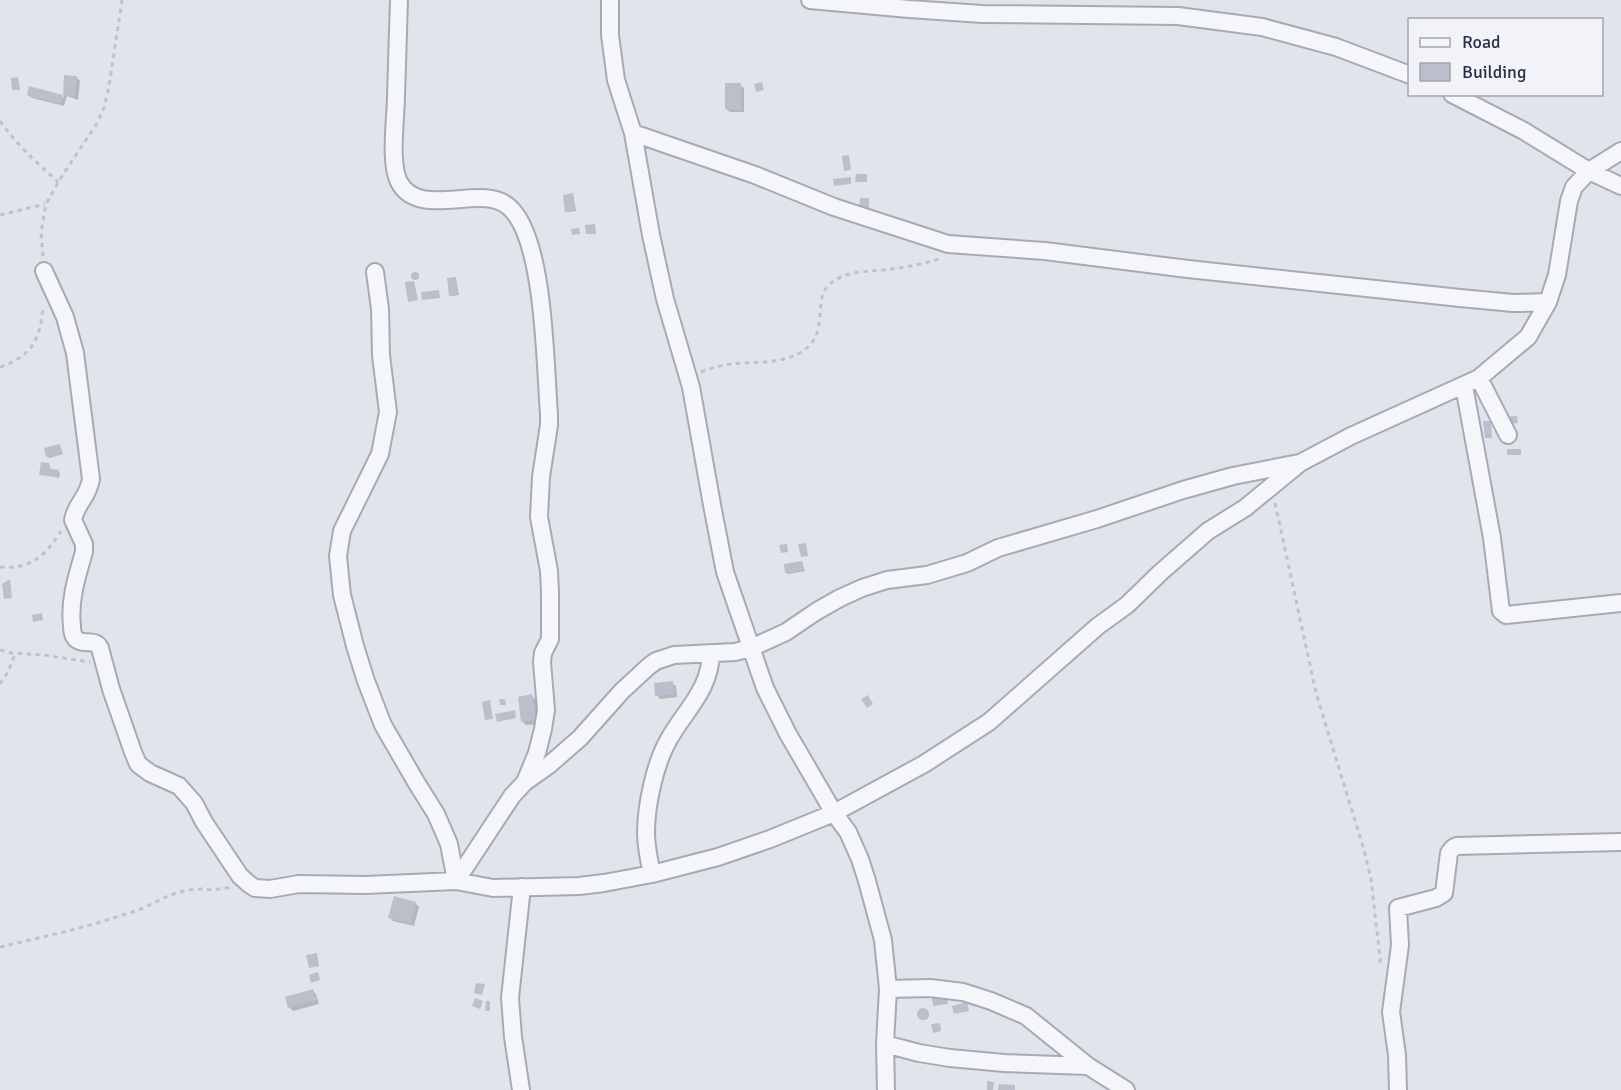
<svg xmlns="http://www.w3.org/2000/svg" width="1621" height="1090" font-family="Signika,sans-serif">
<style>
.shadow{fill:#0003}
.building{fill:#bcbfcb}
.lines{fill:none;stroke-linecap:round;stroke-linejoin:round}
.minor-casing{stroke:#a7aab6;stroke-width:20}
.path{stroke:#c0c2ca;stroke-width:3;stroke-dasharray:4.5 4.5;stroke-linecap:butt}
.minor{stroke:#f5f6f9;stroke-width:16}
</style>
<rect width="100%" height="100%" fill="#e2e4eb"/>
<path class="shadow" d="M65 76 76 77 80 81 78 100 67 96 64 106 32 98 28 95 62 96 64 98Z
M740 85 744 88V112H730L726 109Z
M573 195 576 211 568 212 567 211Z
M414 274H417L419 279H416Z
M456 279 459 295 452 296 451 295Z
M60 446 63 454 49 458 48 456Z
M52 471 59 472 60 473 59 478 40 474Z
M802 562 805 571 788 574 786 573Z
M672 683 676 686 677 697 660 699 657 695Z
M532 696 536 700 539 724 526 725 523 722Z
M415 903 419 907 414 926 393 921 390 918Z
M313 991 316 994 319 1004 293 1011 290 1008 287 998Z
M919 1015a5 5 0 1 1 10 0a5 5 0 1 1-10 0Z"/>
<path class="building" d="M64 75 77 76 75 97 63 95Z
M18 77 20 90H12L11 78Z
M762 82 764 90 756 92 754 84Z
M725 83H741V110L725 109Z
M29 86 63 95 61 104 27 95Z
M849 155 851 170 844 171 842 156Z
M856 174H867V182H855Z
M851 177V184L834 186 833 179Z
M573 193 575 210 565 212 563 195Z
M860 198H869V210L859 209Z
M595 224 596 234H586L585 225Z
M579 228 580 234 572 235 571 229Z
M411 276a4 4 0 1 1 8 0a4 4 0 1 1-8 0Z
M456 277 458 294 449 296 447 278Z
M414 281 418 300 408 302 405 282Z
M439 290 440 298 422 300 421 292Z
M1517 416 1518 423 1504 425 1503 417Z
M1483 421H1491L1492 438H1485Z
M60 444 62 453 46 457 44 448Z
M1507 449H1521V455H1507Z
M41 462 49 463 51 469 59 470 58 477 39 475Z
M806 543 808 556 801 557 798 544Z
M787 544 788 552 781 553 779 545Z
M802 561 804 570 785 573 784 564Z
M10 579 12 598 4 599 2 584Z
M42 613 43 620 33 622 32 615Z
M673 681 674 694 655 696 654 683Z
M532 694 536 720 521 722 518 697Z
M868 695 873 704 867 708 861 699Z
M499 699H505L506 705H500Z
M490 700 493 719 485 720 482 702Z
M515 710 516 718 497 722 495 714Z
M394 896 416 902 411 924 388 918Z
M317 953 319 966 309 968 306 955Z
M318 972 320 980 311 983 309 975Z
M476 983 485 984 482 995 474 993Z
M313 989 317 1000 288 1008 285 997Z
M947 996 948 1004 933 1006 932 998Z
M475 998 483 1001 480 1009 472 1006Z
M486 1001H490V1011H485Z
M967 1002 969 1011 954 1014 952 1006Z
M917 1014a6 6 0 1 1 12 0a6 6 0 1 1-12 0Z
M940 1023 941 1031 933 1033 931 1024Z
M987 1081 994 1082 993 1090H987Z
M999 1084 1015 1085V1090H998Z"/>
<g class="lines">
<defs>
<path id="minor" d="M399 0C398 32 397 64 396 96 396 118 389 162 399 182 420 221 482 182 509 207 545 238 545 366 549 414V425L541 477 539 517 549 571 550 593V639L543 653 542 662 546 710 543 729 537 753 525 782
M610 0V35L616 80 633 133 651 235 665 299 691 387 712 505 725 572 765 688 788 734 834 813 848 832 860 859 867 881 883 940 888 989 885 1044 886 1090
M810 0 909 9 982 14 1178 16 1262 27 1336 47 1410 75
M1452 94 1524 131 1589 171 1621 186
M633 133 755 175 834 207 948 244 1045 251 1188 269 1460 298 1513 303 1548 302
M44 271 65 317 75 353 91 479C88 498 76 503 73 520L84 544V552C77 576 69 600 72 626 72 630 72 635 76 639 84 646 95 638 100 648L111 689 133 752 138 764 150 773 179 786 194 803 204 822 240 876 249 884 255 888 270 889 299 884 365 885 456 881 493 888 579 886 604 883 652 874 718 857 770 839 834 813 924 764 989 722 1098 626 1127 605 1161 572 1208 531 1245 508 1300 463 1351 436 1479 378 1528 337 1548 302 1557 275 1569 201 1574 187 1589 171 1621 151
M375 272 380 309 381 355 388 412 380 454 342 531 338 556 342 595 355 646 366 681 383 725 416 782 436 814 449 844 456 881
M1479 378 1508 435
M1464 386 1492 538 1501 611 1506 615 1621 603
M652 874C649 860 646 847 646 833 646 805 655 763 669 739 686 709 710 690 711 653
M456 881 512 796 525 782 549 765 580 738 622 691 649 666 656 661 674 655 735 652 751 648 786 632 817 611 840 598 862 588 887 580 927 575 967 563 998 548 1097 519 1183 490 1233 476 1299 463
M888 989 930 988 963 992 991 1001 1026 1016 1088 1066
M885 1044 919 1053 950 1058 1004 1063 1088 1066 1126 1090
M521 1090 513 1037 510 998 522 887
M1398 1090 1397 1055 1391 1012 1400 945 1398 908 1436 898 1444 893 1449 853 1453 848 1457 846 1621 842"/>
</defs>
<use href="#minor" class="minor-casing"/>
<path class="path" d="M0 121C16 144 37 163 58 182
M0 215 45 204
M43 256 41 233 46 204 60 179 96 125 104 108 109 86 122 0
M0 367C32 356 40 340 43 307
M701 372C711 368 721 365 732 364 755 361 784 365 804 350 828 334 814 303 827 287 842 269 872 272 892 269 909 267 926 263 942 258
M1275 503 1316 693 1364 850 1371 879 1381 967
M0 567C32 569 44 557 61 531
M0 650 12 653 44 655 90 662
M0 684 8 672 15 654
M0 947 68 931 97 923 139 910 170 895 187 890 201 889 213 890 232 887"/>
<use href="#minor" class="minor"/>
</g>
<rect x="1408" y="18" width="195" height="78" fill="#f2f3f8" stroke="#a2a5b0" stroke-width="1.5"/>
<rect x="1420" y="38" width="30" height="9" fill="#f5f6f9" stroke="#a2a5b0" stroke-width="1.5"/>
<text x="1462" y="48" font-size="18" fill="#292f44">Road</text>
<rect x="1420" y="63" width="30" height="18" fill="#bcbfcb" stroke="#a2a5b0" stroke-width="1.5"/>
<text x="1462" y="78" font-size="18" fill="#292f44">Building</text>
</svg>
